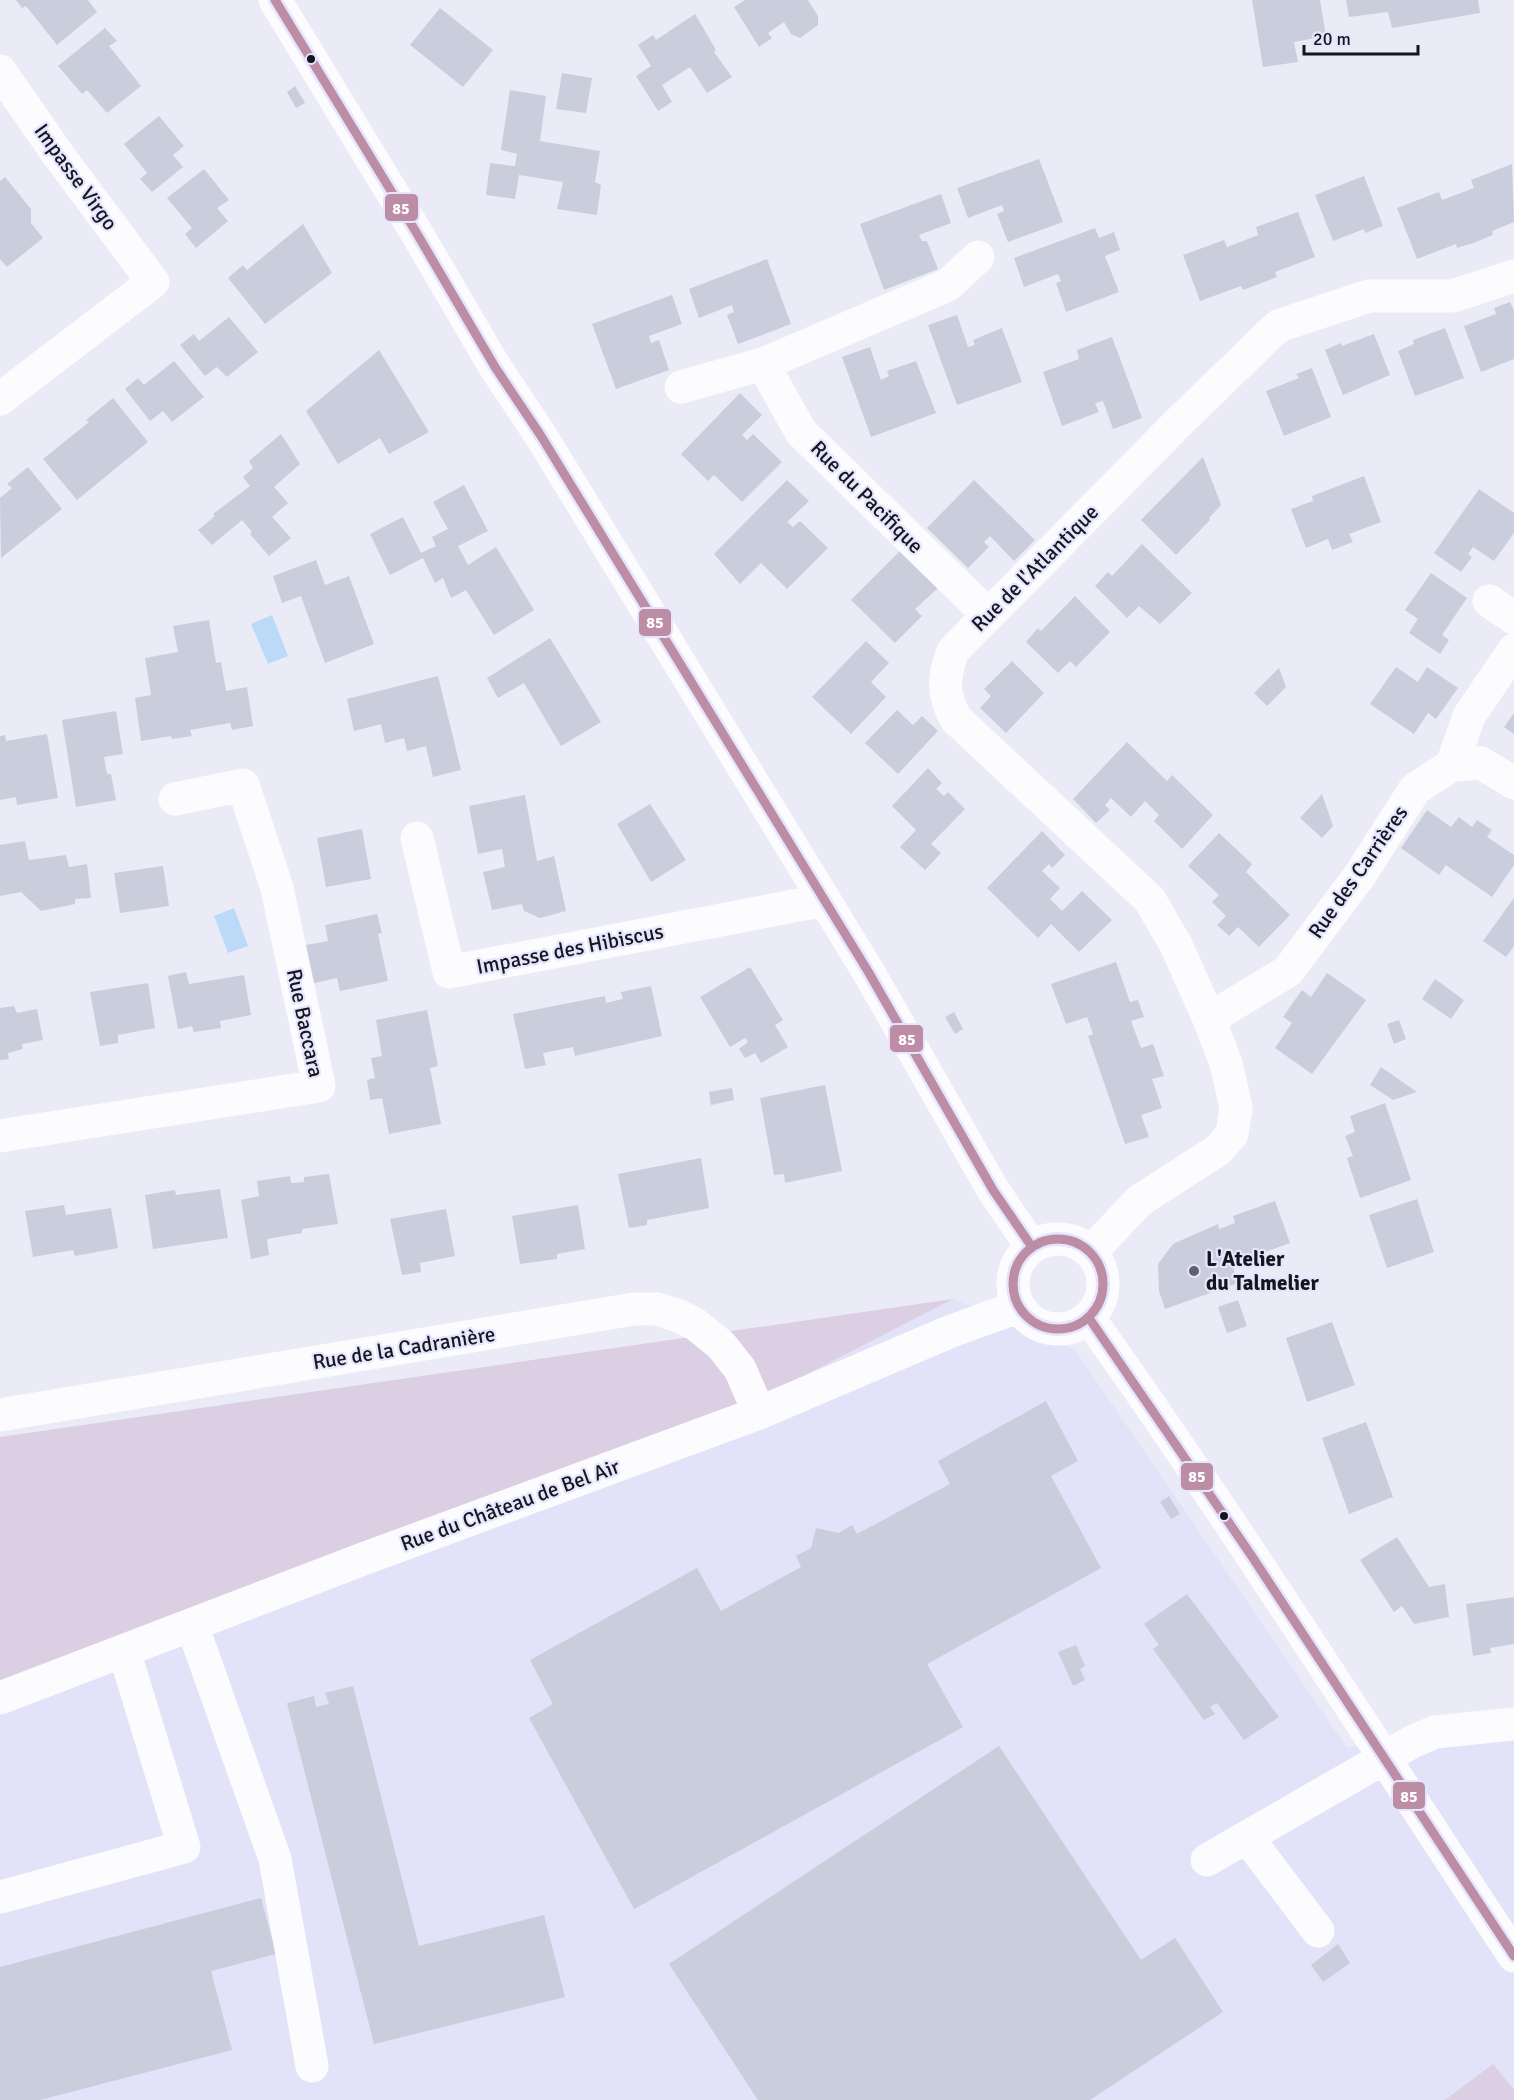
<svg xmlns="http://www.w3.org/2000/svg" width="1514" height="2100" font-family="Signika,sans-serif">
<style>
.built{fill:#e2e2f8}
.green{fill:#dccee3}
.water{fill:#bbdaf8}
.building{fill:#c9cddc}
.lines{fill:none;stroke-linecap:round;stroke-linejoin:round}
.minor{stroke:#fcfcfe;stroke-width:33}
.bus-1-casing{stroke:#e5e6fd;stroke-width:14}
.bus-1{stroke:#bd8da6;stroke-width:9}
.bus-dot{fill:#16161e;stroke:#e5e6fd;stroke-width:2}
.poi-dot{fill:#61616a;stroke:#e5e6fd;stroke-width:2}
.labels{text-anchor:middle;stroke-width:4.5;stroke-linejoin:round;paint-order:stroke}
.street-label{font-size:21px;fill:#16161e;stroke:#e5e6fd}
.poi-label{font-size:21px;font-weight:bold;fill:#16161e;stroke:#e5e6fd;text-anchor:start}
.line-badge{stroke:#e5e6fd;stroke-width:2}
.badge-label{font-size:16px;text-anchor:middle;font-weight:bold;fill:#fff}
</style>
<rect width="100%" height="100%" fill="#ebebf7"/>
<path class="built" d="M953 1299 1075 1350 1347 1748 1514 1714V2100H0V1683L741 1408Z"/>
<path class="green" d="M953 1299 741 1408 0 1683V1437Z
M1493 2064 1514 2090V2100H1445Z"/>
<path class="water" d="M272 615 288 656 268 664 251 624Z
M234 908 248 946 228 953 214 916Z"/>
<path class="building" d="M16 0H88L97 12 57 45 26 6 22 8Z
M745 0H808L818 16V25L800 38 791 34 784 22 768 33 772 38 759 47 734 7Z
M1252 0H1320L1326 36 1294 42 1298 62 1263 67Z
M1346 0H1478L1480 13 1392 28 1388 12 1349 17Z
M440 8 493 50 463 87 410 45Z
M695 14 716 50 714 52 732 77 707 93 690 67 662 85 672 102 658 111 636 76 651 66 638 45 653 35 656 40Z
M105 28 117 41 109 46 141 86 107 113 87 90 82 94 58 66Z
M562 73 592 78 586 113 556 109Z
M295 86 305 103 296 108 287 92Z
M510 90 546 96 540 141 600 151 595 182 601 185 597 215 557 209 563 182 519 175 515 199 486 195 490 163 515 166 517 154 501 150Z
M159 116 184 146 173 155 183 167 152 192 140 179 147 173 124 144Z
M1039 159 1063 222 1008 242 997 214 1004 211 1002 205 968 218 957 188Z
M1512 164 1514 222 1492 231 1493 235 1476 242 1457 248 1456 244 1417 259 1397 208 1439 192 1442 200 1474 188 1471 180Z
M204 169 229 200 217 208 228 221 196 248 185 234 192 228 167 198Z
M1364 176 1383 226 1365 233 1364 229 1333 241 1315 195Z
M5 177 31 209V223L43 238 7 267 0 259V181Z
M941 194 951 223 919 235 922 241H927L938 269 884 290 860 224Z
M1298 212 1315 257 1275 272 1277 277 1243 290 1241 286 1200 301 1183 255 1224 240 1227 247 1243 241 1258 235 1256 227Z
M303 224 332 273 265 324 228 278 243 265 247 270Z
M1095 228 1099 238 1114 232 1120 250 1105 256 1119 292 1066 312 1056 283 1061 281 1058 274 1024 287 1014 258Z
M767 259 791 324 738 344 727 315 734 312 732 305 699 318 689 289Z
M672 295 682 324 649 336 651 343 659 340 669 370 616 389 592 324Z
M1510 302 1514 311V359L1481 372 1464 326 1496 314 1494 308Z
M957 315 968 347 975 345 973 340 1002 328 1022 382 957 405 928 325Z
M229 317 258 352 227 377 217 367 205 376 180 345 194 334 199 341Z
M1445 328 1464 378 1415 396 1398 351 1414 344 1413 340Z
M1374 334 1390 375 1343 395 1325 350 1341 343 1342 346Z
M1112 337 1142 418 1113 429 1103 401 1095 403 1099 412 1062 426 1043 372 1079 359 1077 350Z
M870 347 881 380 889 376 887 371 916 361 936 413 871 437 842 357Z
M379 350 429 432 389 454 380 438 338 464 306 411Z
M174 361 204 397 172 422 163 411 150 421 125 389 138 378 144 385Z
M1312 368 1331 417 1284 436 1266 391 1299 378 1296 374Z
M740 393 762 415 742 435 747 440 753 434 782 462 742 502 714 475 708 481 681 454Z
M113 398 148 442 77 500 43 459 89 422 86 420Z
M281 434 300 464 274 487 288 503 272 517 291 538 269 556 250 534 252 532 242 520 212 545 198 530 215 516 213 514 250 486 243 477 253 468 249 461Z
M1203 457 1221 505 1209 518 1210 520 1176 555 1141 520Z
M28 467 62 509 1 558 0 498 12 488 7 484Z
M1364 476 1381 522 1349 534 1353 542 1332 550 1328 539 1306 548 1291 509 1313 501 1312 496Z
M787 480 809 501 787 522 793 527 800 521 828 548 787 589 761 563 740 584 714 554Z
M974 480 1035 540 1014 561 990 536 984 542 989 547 968 568 927 528Z
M464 485 488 531 458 546 468 565 496 547 534 610 494 635 466 590 451 598 443 578 435 583 423 558 390 575 370 534 403 517 421 553 436 546 432 537 448 529 433 502Z
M1479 489 1514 513V533L1494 561 1473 547 1468 554 1472 557 1461 572 1434 553Z
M1142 544 1192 593 1160 624 1139 606 1127 618 1095 586 1108 572 1112 576Z
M900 551 938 588 915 609 922 616 895 643 851 600Z
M316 560 325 585 349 576 374 644 325 663 301 596 282 603 273 576Z
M1431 573 1467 598 1442 635 1449 640 1440 654 1409 633 1418 619 1405 610Z
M1075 596 1110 632 1076 667 1070 661 1058 673 1026 642 1038 628 1041 631Z
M209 620 216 663 221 662 226 691 247 687 253 726 232 730 230 723 190 730 192 736 172 739 171 736 141 741 135 698 151 695 145 658 178 652 173 626Z
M550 638 601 722 561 746 524 683 498 698 487 678Z
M866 641 889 663 871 682 886 697 851 734 812 697Z
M1012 661 1044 693 1006 733 980 708 991 696 984 689Z
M1396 667 1418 682 1427 667 1458 688 1436 719 1428 713 1414 734 1370 704Z
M1279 668 1286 687 1267 706 1254 693Z
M438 676 461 770 433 777 426 746 407 751 404 738 385 743 381 724 354 731 347 699Z
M897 710 913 725 922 716 938 731 898 774 865 743Z
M116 711 123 754 104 757 107 774H111L116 800 76 807 62 720Z
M1514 713V734L1504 727Z
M47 734 58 798 17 805 16 797 0 800V736L5 735 6 741Z
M1127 742 1167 781 1172 775 1213 815 1182 849 1154 821 1159 815 1145 801 1131 817 1111 798 1105 805 1110 810 1096 823 1073 799Z
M928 768 942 783 936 789 944 796 948 792 965 809 931 844 941 853 925 870 900 847 916 830 892 806Z
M1322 794 1333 826 1322 838 1300 818Z
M525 795 537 861 554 856 566 911 540 918 524 911 522 904 492 910 483 872 505 867 502 849 478 854 469 806Z
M650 804 686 860 651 882 617 824Z
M1427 810 1451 827 1459 817 1472 827 1477 820 1492 830 1487 837 1514 855V865L1492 897 1446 865 1439 875 1401 848Z
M362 829 371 879 326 887 317 838Z
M1042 831 1065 855 1052 868 1049 864 1042 871 1060 888 1050 899 1062 911 1082 891 1112 920 1079 952 1051 924 1038 938 987 888Z
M1219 833 1252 864 1246 872 1290 915 1259 947 1238 927 1229 936 1217 925 1226 916 1212 902 1219 895 1188 866Z
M25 841 29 860 66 855 69 867 87 864 91 898 75 899V904L41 911 21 892 0 896V845Z
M163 866 169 906 120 913 114 873Z
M1514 898V946L1506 957 1483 941Z
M377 914 382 933 378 934 388 981 340 991 337 978 310 984 301 946 328 941 325 925Z
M1116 962 1130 1002 1138 1000 1144 1017 1131 1021 1141 1048 1153 1044 1164 1076 1152 1079 1162 1108 1141 1115 1149 1137 1125 1144 1088 1036 1093 1034 1087 1017 1066 1024 1051 984Z
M750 967 783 1020 775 1025 788 1047 761 1063 755 1053 745 1058 739 1049 748 1042 745 1038 730 1047 700 997Z
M186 972 189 984 244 975 251 1015 220 1021 221 1028 194 1032 192 1026 178 1029 168 976Z
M1327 973 1366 1000 1312 1074 1275 1048 1292 1023 1283 1017 1292 1004 1302 990 1311 997Z
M1435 979 1464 1000 1451 1019 1422 999Z
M148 983 155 1028 118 1035V1043L100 1046 90 992Z
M651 986 662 1036 575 1056 573 1047 543 1053 546 1065 525 1069 513 1014 605 996 606 1003 623 999 621 992Z
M14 1006 17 1013 37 1009 43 1040 22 1044 23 1049 8 1053 9 1059 0 1060V1008Z
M427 1010 438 1066 430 1068 441 1124 389 1134 382 1098 370 1100 367 1080 375 1078 371 1058 382 1056 376 1020Z
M954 1012 963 1029 955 1034 945 1017Z
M1399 1020 1406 1039 1394 1044 1387 1024Z
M1381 1067 1417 1092 1393 1100 1370 1085Z
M825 1085 842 1171 785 1183 784 1174 774 1175 760 1098Z
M732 1088 734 1100 711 1105 709 1092Z
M1385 1103 1411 1180 1360 1198 1347 1158 1353 1156 1345 1136 1355 1132 1350 1116Z
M701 1158 709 1208 647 1220V1225L629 1228 618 1174Z
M329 1174 338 1224 302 1229V1233L267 1239 269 1255 251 1259 241 1200 259 1196 257 1181 290 1176 291 1183 304 1182V1177Z
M220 1189 228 1238 153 1249 145 1195 175 1190 176 1195Z
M1417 1199 1434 1252 1387 1268 1369 1215Z
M1275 1201 1290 1243 1232 1264 1238 1283 1165 1309 1159 1291 1158 1264 1173 1244 1218 1224 1219 1229 1235 1223 1233 1216Z
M64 1205 66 1215 111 1208 118 1248 75 1256 73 1250 33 1257 25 1211Z
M578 1205 585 1249 557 1254V1259L520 1264 512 1216Z
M446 1209 455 1256 420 1263 421 1272 402 1275 390 1219Z
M1238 1300 1247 1326 1227 1333 1218 1307Z
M1332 1322 1355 1385 1307 1402 1286 1338Z
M1046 1401 1078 1461 1051 1476 1101 1568 927 1664 963 1727 634 1909 529 1718 553 1704 530 1660 697 1568 721 1611 801 1567 796 1556 811 1548 816 1528 839 1533 852 1525 857 1534 950 1484 938 1461Z
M1366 1422 1393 1497 1349 1514 1322 1438Z
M1169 1496 1180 1514 1171 1519 1160 1502Z
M1397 1537 1429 1587 1445 1584 1449 1617 1414 1624 1402 1606 1394 1612 1360 1560Z
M1187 1594 1279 1717 1244 1740 1217 1703 1210 1707 1215 1714 1204 1720 1153 1649 1159 1645 1144 1624Z
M1514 1597V1644L1490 1648 1491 1653 1473 1656 1466 1604Z
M1076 1645 1085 1666 1080 1669 1085 1680 1073 1686 1058 1652Z
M353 1686 419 1946 544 1915 565 1997 374 2044 287 1703 314 1696 316 1707 329 1704 325 1693Z
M999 1746 1141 1960 1175 1938 1223 2012 1090 2100H758L669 1964Z
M261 1898 276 1954 211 1971 232 2050 40 2100H0V1967Z
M1338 1944 1350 1963 1323 1982 1311 1965Z"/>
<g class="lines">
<path class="minor" d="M275 0 416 232 495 367 541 436 869 973 993 1190 1032 1247
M0 71 59 156 153 282 0 399
M978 257 948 285 763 364 801 432 988 615
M681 387 763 364
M1489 601 1514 618
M1452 765 1469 716 1514 650
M417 838 449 972 825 900
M1209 1019 1288 971 1360 875 1415 789 1452 765 1481 763 1514 783
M0 1136 319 1086 277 888 243 785 175 799
M1013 1284a45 45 0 1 1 90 0a45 45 0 1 1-90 0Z
M1091 1252 1139 1201 1218 1150 1232 1134 1236 1108 1226 1063 1209 1019 1176 945 1150 900 956 719C942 693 943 678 953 651L1178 423 1278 326 1369 296H1453L1514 276
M1089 1318C1237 1526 1373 1743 1514 1956
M0 1415 634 1309H657L679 1316 695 1324 721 1345 740 1369 759 1413
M192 1625 275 1859 312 2066
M0 1698 363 1559 759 1413 949 1332 1018 1307
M1247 1837 1318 1931
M1207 1860 1412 1742 1435 1732 1514 1724
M0 1897 184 1847 124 1651"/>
<defs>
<path id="bus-1" d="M275 0 416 232 495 367 541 436 869 973 993 1190 1032 1247
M1013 1284a45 45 0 1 1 90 0a45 45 0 1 1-90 0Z
M1089 1318 1251 1555 1514 1956"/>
</defs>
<use href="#bus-1" class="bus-1-casing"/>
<use href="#bus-1" class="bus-1"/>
</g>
<g class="bus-dot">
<circle cx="311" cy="59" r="5"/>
<circle cx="1224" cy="1516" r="5"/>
</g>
<circle class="poi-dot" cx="1194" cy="1271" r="6"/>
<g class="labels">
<g class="street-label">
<text transform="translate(76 177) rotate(54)" y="7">Impasse Virgo</text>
<text transform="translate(867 497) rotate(45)" y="7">Rue du Pacifique</text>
<text transform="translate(1035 568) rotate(-45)" y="7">Rue de l'Atlantique</text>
<text transform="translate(1358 872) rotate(-55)" y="7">Rue des Carrières</text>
<text transform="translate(570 949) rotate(-11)" y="7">Impasse des Hibiscus</text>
<text transform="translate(305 1023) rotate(78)" y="7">Rue Baccara</text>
<text transform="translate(404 1348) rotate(-9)" y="7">Rue de la Cadranière</text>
<text transform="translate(510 1505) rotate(-20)" y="7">Rue du Château de Bel Air</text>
</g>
<g class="poi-label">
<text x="1206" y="1266">L'Atelier<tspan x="1206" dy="24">du Talmelier</tspan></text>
</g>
</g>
<g class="line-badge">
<rect x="384" y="193" width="35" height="29" rx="6" fill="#bd8da6"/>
<rect x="638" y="608" width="34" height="29" rx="6" fill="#bd8da6"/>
<rect x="889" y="1024" width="35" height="29" rx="6" fill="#bd8da6"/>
<rect x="1180" y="1462" width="34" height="29" rx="6" fill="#bd8da6"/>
<rect x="1392" y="1781" width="34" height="29" rx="6" fill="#bd8da6"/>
</g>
<g class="badge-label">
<text x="401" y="214">85</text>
<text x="655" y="628">85</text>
<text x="907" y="1045">85</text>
<text x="1197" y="1482">85</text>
<text x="1409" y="1802">85</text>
</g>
<path d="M1304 45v9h114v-9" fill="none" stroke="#16161e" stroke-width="3"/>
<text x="1313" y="45" font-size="18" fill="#16161e" stroke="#e5e6fd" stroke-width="4.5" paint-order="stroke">20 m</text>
</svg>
